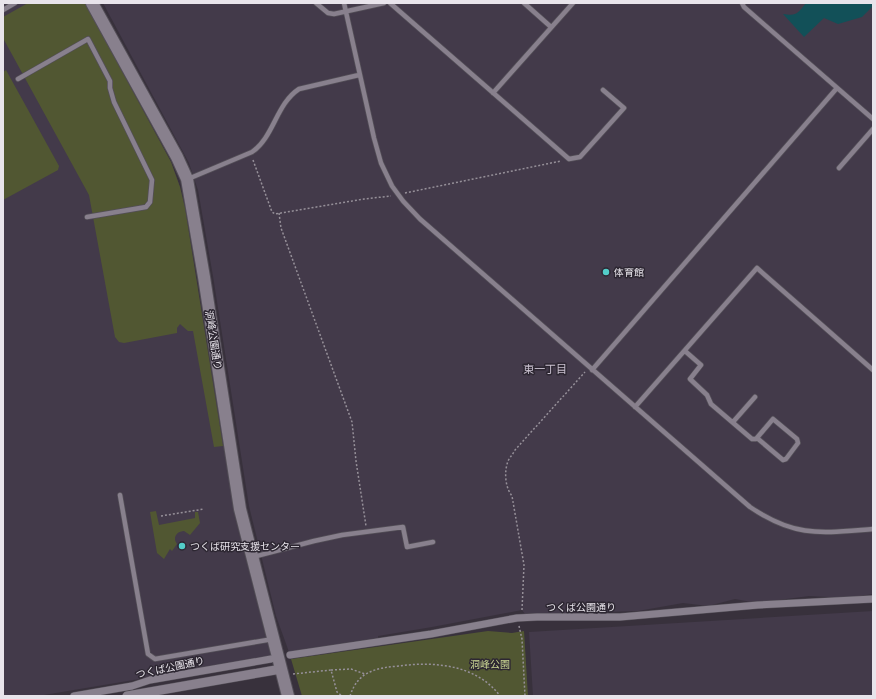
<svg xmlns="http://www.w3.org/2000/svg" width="876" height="699" font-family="Ubuntu,'Noto Sans JP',sans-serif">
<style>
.built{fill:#433a4a}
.green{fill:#515732}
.water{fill:#125058}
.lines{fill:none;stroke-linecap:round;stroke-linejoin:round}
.service-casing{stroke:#534e57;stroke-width:6}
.pedestrian-casing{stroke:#534e57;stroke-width:8}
.minor-casing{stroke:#534e57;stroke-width:10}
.tertiary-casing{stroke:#534e57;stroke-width:14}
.path{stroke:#969099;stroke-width:1.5;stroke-dasharray:2 2;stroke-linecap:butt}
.service{stroke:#88808d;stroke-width:4.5}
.pedestrian{stroke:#88808d;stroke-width:7}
.minor{stroke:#88808d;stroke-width:9}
.tertiary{stroke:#88808d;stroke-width:12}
.poi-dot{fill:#53cdc9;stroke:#2d2732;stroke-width:1.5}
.labels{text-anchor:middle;stroke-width:3;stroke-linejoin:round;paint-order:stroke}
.poi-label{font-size:10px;fill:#e8e4eb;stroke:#2d2732;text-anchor:start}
.street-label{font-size:10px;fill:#e8e4eb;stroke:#2d2732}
.park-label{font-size:10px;fill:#cdd994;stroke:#2d2732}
.neighbourhood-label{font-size:11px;fill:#c9c1cf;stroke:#2d2732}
</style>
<rect width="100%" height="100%" fill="#38313c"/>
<path class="built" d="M3 3H85L171 162 180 187 185 208 235 517 271 657 38 696H3Z
M103 3H873V594L847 598 809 596 757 603 735 599 708 606 683 603 638 611 525 614 522 610 432 627 378 636V638L289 652 276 616 249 506 213 276 198 190 189 163Z
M873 611V696H533L529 632Z"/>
<path class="green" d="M28 3H85L171 162 180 187 185 208 223 446 214 447 193 331H188L180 324 177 328V333L124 343 119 342 115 337 89 195 3 38V17Z
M6 70 59 166 58 170 3 200V72Z
M156 511 159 525 195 518V512H198L200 523 190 535 184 531C177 531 172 538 177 544L172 551 170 549 164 559 157 553 150 512Z
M488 631 512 633 524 631 528 696H302L291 659Z"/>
<path class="water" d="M806 3H873V6L862 17 838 24 824 18 804 37 783 14C797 16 797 14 806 3Z"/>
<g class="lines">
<defs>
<path id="service" d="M316 3 328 13 334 14 384 3
M344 3 374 138 381 163 392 186 403 201 420 219 750 507C796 538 821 533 873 529
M390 3 569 159 580 157 624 108 603 90
M524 3 551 27
M742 3 744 7 873 119
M3 10 15 3
M18 79 88 39 110 81V88L114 102 152 180 150 202 146 207 87 217
M493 93 573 3
M839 168 873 129
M188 179 252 152C274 137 276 104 299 89L359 75
M685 351 701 365 690 379 707 395 711 404 752 439H756L773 419 797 439 798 443 786 459 783 460 757 438
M592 370 837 88
M635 407 757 268 873 370
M733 422 755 397
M120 495 148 654 155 659 273 639
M253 557 314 541 342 535 403 527 407 547 433 542"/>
<path id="pedestrian" d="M290 655 431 634 517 618 537 617H620L758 605 873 599
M74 696 132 686 150 680 271 659"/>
<path id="minor" d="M127 696 281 669"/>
<path id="tertiary" d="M92 3 177 157 187 179 204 277 240 509 288 696"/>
</defs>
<use href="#service" class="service-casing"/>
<use href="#pedestrian" class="pedestrian-casing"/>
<use href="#minor" class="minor-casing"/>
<use href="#tertiary" class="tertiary-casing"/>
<path class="path" d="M253 160 272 212 275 214 364 199 391 196
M405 193 561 161
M279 213 281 228 352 422 356 461 366 526
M161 516 204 509
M522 610 524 565 512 496C505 487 504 472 508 461 510 457 513 454 515 450L585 372
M519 626 522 639 525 696
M331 670 351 669 365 674
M293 674 331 670 337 692 342 696
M350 696C358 671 376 668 399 666 435 661 477 665 500 696"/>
<use href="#service" class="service"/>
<use href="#pedestrian" class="pedestrian"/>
<use href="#minor" class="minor"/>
<use href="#tertiary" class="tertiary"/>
</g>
<g class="poi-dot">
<circle cx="606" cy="272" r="4"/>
<circle cx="182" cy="546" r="4"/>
</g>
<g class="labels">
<g class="poi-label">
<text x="614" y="276">体育館</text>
<text x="190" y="550">つくば研究支援センター</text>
</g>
<g class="street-label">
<text transform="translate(214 340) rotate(81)" y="4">洞峰公園通り</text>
<text x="581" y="611">つくば公園通り</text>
<text transform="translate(170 667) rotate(-12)" y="4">つくば公園通り</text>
</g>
<g class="park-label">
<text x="490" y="668">洞峰公園</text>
</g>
<g class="neighbourhood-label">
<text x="545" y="373">東一丁目</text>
</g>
</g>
<rect width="876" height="699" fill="none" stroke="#e8e4eb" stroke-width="8"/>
</svg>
